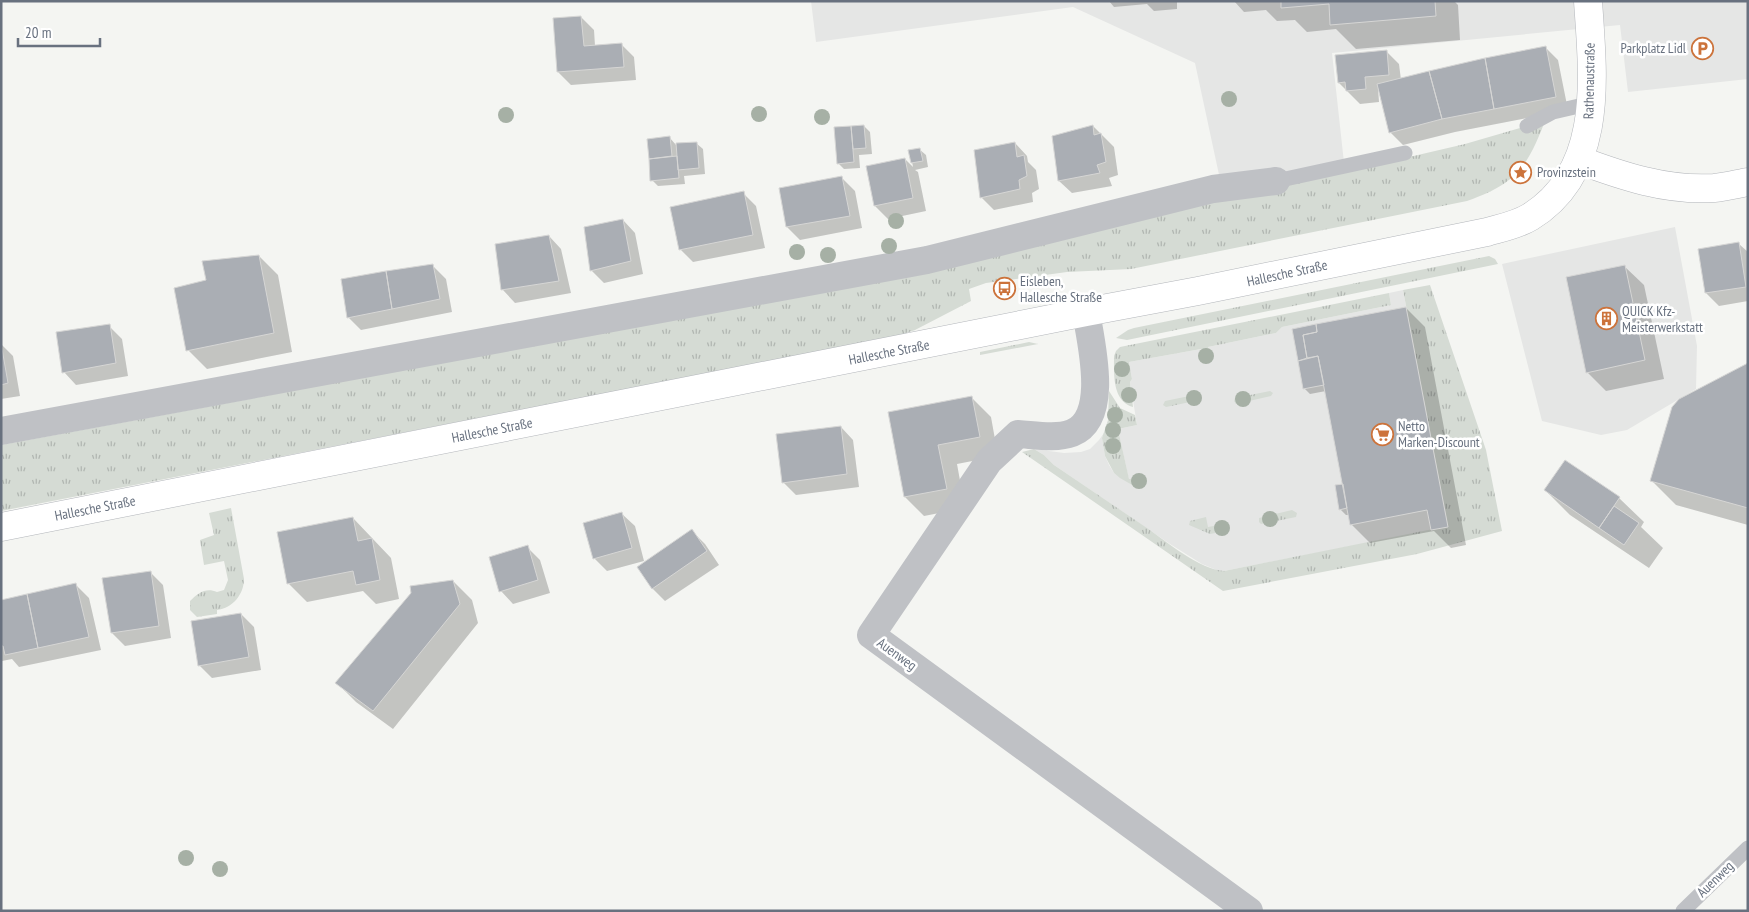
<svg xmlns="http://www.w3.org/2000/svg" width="1749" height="912" font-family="'PT Sans Narrow',sans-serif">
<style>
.built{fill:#e5e6e5}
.grass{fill:url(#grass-tufts)}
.shadow{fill:#0003}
.building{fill:#aaaeb4;stroke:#d6d6d5}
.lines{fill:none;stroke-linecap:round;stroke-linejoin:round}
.secondary-casing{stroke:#b3b6bb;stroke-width:29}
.lane{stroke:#bfc1c5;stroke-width:15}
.street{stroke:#bfc1c5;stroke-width:28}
.secondary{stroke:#fff;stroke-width:28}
.tree{fill:#a6b0a5}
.labels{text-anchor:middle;stroke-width:5;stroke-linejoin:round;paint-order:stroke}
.poi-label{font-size:14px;fill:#68717f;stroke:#fff;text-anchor:start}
.street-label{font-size:14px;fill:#68717f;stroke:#fff}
</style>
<defs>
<pattern id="grass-tufts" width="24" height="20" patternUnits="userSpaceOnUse" patternTransform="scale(1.25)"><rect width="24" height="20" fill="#d5dbd4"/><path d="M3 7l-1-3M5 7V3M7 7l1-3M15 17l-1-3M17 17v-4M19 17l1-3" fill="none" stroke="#b1b6b1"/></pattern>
</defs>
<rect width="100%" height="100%" fill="#f4f5f2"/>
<path class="built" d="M811 1H1748V79L1628 92 1620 25 1332 53 1345 172 1224 198 1195 63 1073 7 816 42Z
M1675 227 1697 346 1696 389 1627 430 1601 435 1542 421 1502 264Z
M1403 290 1448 527 1224 571H1219L1202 564 1170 544 1054 465 1044 455 1034 449 1064 453 1081 452 1090 449 1099 440 1104 433 1102 438 1105 456 1109 465 1114 473 1132 485 1143 477 1129 480 1118 429 1137 425 1130 382 1132 379 1129 362 1201 349 1204 360 1211 359 1208 347 1276 333 1282 327 1391 305 1389 293Z"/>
<path class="grass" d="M1547 116C1528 165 1519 183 1467 201L1131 269 1067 272 986 283 969 289 971 301 915 330 894 337 1 511V445L265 396 1345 172 1465 144 1527 126Z
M1489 256 1495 259 1498 264 1127 340 1116 338 1128 330 1134 328Z
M1430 285 1486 450 1502 531 1417 554 1223 591 1022 452 1034 449 1044 455 1054 465C1085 486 1116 507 1147 528 1167 542 1199 569 1224 571L1448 526 1403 290Z
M1389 293 1391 305 1282 327 1276 333 1208 347 1211 360 1209 362H1206L1201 349 1129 362 1132 379 1130 382 1133 407C1112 401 1114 374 1114 356L1116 351 1120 347Z
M1029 342 1038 344 980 355V352Z
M1109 391 1120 408 1135 415 1137 425 1118 429 1129 479 1146 478V483L1132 485 1120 478 1114 473 1105 456 1102 438 1108 420Z
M1270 391 1273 393 1271 396 1236 404 1234 401 1235 398Z
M1199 394 1202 397 1200 400 1166 407 1163 405 1165 401Z
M231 508 244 579C244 594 233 608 217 610V614L197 617 190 610V601C198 593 206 587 217 592L224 590 228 580 224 561 204 565 200 540 214 535 209 513Z
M1292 510 1297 513 1296 517 1261 524 1259 522V518Z
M1206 517 1208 527 1224 524H1226L1227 529 1226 531 1210 534 1189 525 1190 521Z"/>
<path class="shadow" d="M1109 1H1185L1177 2V9L1154 11 1147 4 1114 7Z
M1234 1H1454L1458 5 1460 40 1356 49 1336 29 1307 32 1295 20 1277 21 1266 10 1244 12Z
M581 17 594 30 595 46 621 44 634 57 636 80 571 85 558 72 554 20Z
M1545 47 1558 60 1568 110 1455 132 1403 145 1390 132 1379 88H1378L1379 102 1360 104 1339 83 1386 51 1399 64 1401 80Z
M864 126 870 132 872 154 859 155 860 168 844 169 838 163 835 129Z
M1093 126 1114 147 1118 175 1109 178 1112 186 1072 193 1059 181Z
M670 138 676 145 696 143 703 149 705 174 684 176 685 184 658 186 652 180 648 140Z
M1015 143 1027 156 1028 162 1036 170 1039 189 1032 193 1033 202 994 210 981 197Z
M919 149 926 155 928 167 915 170 918 172 926 211 888 219 875 206 867 167 905 159 913 167 910 151Z
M842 178 855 191 862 228 800 240 787 227 780 189Z
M743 193 756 206 765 248 693 262 680 249Z
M623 220 635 233 643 274 604 283 591 270Z
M549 236 561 249 571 293 515 303 503 290 497 245Z
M1739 244 1748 252V301L1719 306 1706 293Z
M259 256 278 275 292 352 207 369 188 350 207 281Z
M433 266 446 279 452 312 361 330 348 317Z
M1624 266 1644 285 1664 379 1606 391 1587 372Z
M1406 308 1425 327 1466 545 1451 548 1434 531 1370 543 1351 524 1350 515H1346L1340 509 1344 485 1326 391 1310 394 1304 388 1293 330Z
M109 326 122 339 128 376 76 385 64 372Z
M1 344 13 356 20 396 1 399Z
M1748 364V525L1676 505 1651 480Z
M972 398 991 417 998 456 957 464 965 508 924 516 905 497 889 413Z
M841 427 853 440 859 487 796 495 783 482Z
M1545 490 1619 498 1644 522 1641 527 1663 548 1649 568 1570 515Z
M622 514 635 526 644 561 607 571 594 558Z
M353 518 391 558 399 599 376 604 363 591 307 602 288 583Z
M692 531 705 544 719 565 665 601 652 588Z
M527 547 540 560 550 593 513 604 501 591Z
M150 572 163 585 171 638 125 646 112 633Z
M453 581 472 600 478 623 393 729 356 702 337 683Z
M76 585 89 598 101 650 19 667 12 659 2 661 1 601Z
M241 614 254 627 261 670 212 678 199 665Z"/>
<path class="building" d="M1281 1H1435L1436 16 1330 25 1329 4 1281 8Z
M581 16 584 46 622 43 624 67 557 72 553 18Z
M1546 46 1556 97 1494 109 1485 58Z
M1387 50 1389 75 1365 77 1366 89 1346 91 1345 82 1338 83 1335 55Z
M1485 58 1494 109 1442 119 1429 71Z
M1429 71 1442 119 1389 133 1377 84Z
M864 125 866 148 853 149 851 126Z
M1093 125 1094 135 1101 133 1106 162 1097 165 1100 173 1058 181 1052 136Z
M851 126 854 162 837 164 834 127Z
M670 136 672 156 649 159 647 139Z
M697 142 699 168 678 170 676 143Z
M1015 142 1017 157 1024 155 1027 176 1019 180 1020 189 980 198 974 150Z
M920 148 923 161 911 163 908 150Z
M677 156 679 178 650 181 649 159Z
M905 158 913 198 874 206 866 166Z
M842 176 850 216 786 227 779 188Z
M744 191 753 235 679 250 670 207Z
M623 219 631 261 590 271 584 227Z
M549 235 559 281 501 290 495 244Z
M1739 242 1746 287 1705 293 1698 249Z
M259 255 274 333 186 351 174 288 206 280 202 261Z
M433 264 440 299 392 309 386 271Z
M1625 265 1645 360 1586 373 1566 277Z
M386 271 392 309 347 318 341 279Z
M1406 307 1448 527 1431 530 1427 510 1350 525 1318 356 1307 358 1303 335 1317 332 1316 324Z
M110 324 116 363 62 373 56 332Z
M1316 324 1317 332 1303 335 1307 358 1298 361 1292 329Z
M1 343 8 383 1 385Z
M1318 356 1324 385 1303 389 1298 361Z
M1748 363V508L1650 481 1672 407 1679 399Z
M972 396 980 437 938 445 947 489 904 497 888 412Z
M841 426 847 474 782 483 776 434Z
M1565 460 1620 497 1599 528 1544 490Z
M1343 484 1347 508 1339 510 1335 485Z
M1614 506 1639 523 1624 545 1599 528Z
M622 512 632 548 593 559 583 523Z
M353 517 358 541 372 538 380 580 356 585 353 571 287 584 277 532Z
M692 529 707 551 652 589 637 567Z
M528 545 538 580 499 592 489 557Z
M151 571 159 626 111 633 102 578Z
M453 580 460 604 373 711 335 683 411 593 410 586Z
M76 583 89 637 38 648 27 594Z
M27 594 38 648 5 655 3 646H1V600Z
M241 613 249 657 198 666 191 621Z"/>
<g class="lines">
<defs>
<path id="secondary" d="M1579 160C1622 176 1666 191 1714 188 1725 187 1737 184 1748 182
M1 527 1086 312 1198 291 1487 232C1501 228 1517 225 1530 217 1605 171 1593 76 1588 1"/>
</defs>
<use href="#secondary" class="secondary-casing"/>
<path class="lane" d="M1527 126 1553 112 1592 103
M1276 181 1405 153
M1683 911 1748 848"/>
<path class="street" d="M1086 312C1091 343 1110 418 1072 433 1056 439 1035 435 1018 434L989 461 871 635 1249 911
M1 431 927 260 1213 189 1276 181"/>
<use href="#secondary" class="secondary"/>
</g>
<g class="tree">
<circle cx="1229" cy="99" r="8"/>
<circle cx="759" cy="114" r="8"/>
<circle cx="506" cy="115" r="8"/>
<circle cx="822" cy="117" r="8"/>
<circle cx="896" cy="221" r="8"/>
<circle cx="889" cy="246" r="8"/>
<circle cx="797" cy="252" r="8"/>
<circle cx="828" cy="255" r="8"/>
<circle cx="1206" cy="356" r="8"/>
<circle cx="1122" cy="369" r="8"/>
<circle cx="1129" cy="395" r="8"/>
<circle cx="1194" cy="398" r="8"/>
<circle cx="1243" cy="399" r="8"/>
<circle cx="1115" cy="415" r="8"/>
<circle cx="1113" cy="430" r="8"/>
<circle cx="1113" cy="446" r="8"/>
<circle cx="1139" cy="481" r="8"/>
<circle cx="1270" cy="519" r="8"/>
<circle cx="1222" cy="528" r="8"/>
<circle cx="186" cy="858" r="8"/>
<circle cx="220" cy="869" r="8"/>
</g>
<defs>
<symbol id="parking-ring" viewBox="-11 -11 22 22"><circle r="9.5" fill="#fff" stroke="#cc733b" stroke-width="1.5"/><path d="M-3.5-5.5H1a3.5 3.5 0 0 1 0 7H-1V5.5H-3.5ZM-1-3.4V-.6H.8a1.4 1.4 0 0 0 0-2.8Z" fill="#cc733b"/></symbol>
<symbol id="sight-ring" viewBox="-11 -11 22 22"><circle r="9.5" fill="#fff" stroke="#cc733b" stroke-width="1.5"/><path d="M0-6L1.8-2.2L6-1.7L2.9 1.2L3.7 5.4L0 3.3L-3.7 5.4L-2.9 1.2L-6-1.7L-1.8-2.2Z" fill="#cc733b"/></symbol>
<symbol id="bus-ring" viewBox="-11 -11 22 22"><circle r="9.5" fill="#fff" stroke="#cc733b" stroke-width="1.5"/><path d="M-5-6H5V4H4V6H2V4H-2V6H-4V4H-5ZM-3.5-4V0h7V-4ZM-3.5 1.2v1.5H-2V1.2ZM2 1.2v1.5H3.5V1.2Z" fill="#cc733b"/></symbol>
<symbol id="building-ring" viewBox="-11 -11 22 22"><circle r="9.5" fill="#fff" stroke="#cc733b" stroke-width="1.5"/><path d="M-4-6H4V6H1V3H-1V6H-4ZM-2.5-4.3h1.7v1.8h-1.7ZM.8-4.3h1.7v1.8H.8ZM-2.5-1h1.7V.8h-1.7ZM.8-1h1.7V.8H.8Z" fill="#cc733b"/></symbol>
<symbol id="supermarket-ring" viewBox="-11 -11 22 22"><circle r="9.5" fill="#fff" stroke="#cc733b" stroke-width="1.5"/><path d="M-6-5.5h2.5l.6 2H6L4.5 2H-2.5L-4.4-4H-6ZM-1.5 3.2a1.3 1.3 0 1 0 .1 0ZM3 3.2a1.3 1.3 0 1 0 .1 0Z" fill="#cc733b"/></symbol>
</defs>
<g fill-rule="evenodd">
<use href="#parking-ring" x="1690" y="36" width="25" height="25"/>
<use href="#sight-ring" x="1508" y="160" width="25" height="25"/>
<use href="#bus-ring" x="992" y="276" width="25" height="25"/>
<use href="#building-ring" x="1594" y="306" width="25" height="25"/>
<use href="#supermarket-ring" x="1370" y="422" width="25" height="25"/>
</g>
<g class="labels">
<g class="poi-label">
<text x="1686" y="53" text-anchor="end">Parkplatz Lidl</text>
<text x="1537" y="177">Provinzstein</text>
<text x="1020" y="286">Eisleben,<tspan x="1020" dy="16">Hallesche Straße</tspan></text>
<text x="1622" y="316">QUICK Kfz-<tspan x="1622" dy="16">Meisterwerkstatt</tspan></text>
<text x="1398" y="431">Netto<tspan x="1398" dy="16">Marken-Discount</tspan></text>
</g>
<g class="street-label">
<text transform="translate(1589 81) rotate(-89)" y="5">Rathenaustraße</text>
<text transform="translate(1287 273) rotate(-12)" y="5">Hallesche Straße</text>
<text transform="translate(889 352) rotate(-11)" y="5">Hallesche Straße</text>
<text transform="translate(492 430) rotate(-11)" y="5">Hallesche Straße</text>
<text transform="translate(95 508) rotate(-11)" y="5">Hallesche Straße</text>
<text transform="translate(897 654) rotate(36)" y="5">Auenweg</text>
<text transform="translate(1715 879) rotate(-44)" y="5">Auenweg</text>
</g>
</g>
<rect width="1749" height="912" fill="none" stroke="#68717f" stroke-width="5"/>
<path d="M18 38v8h82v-8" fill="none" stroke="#68717f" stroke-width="2.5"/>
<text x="25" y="38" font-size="15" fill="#68717f" stroke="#ffffff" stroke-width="4" paint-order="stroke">20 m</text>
</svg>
